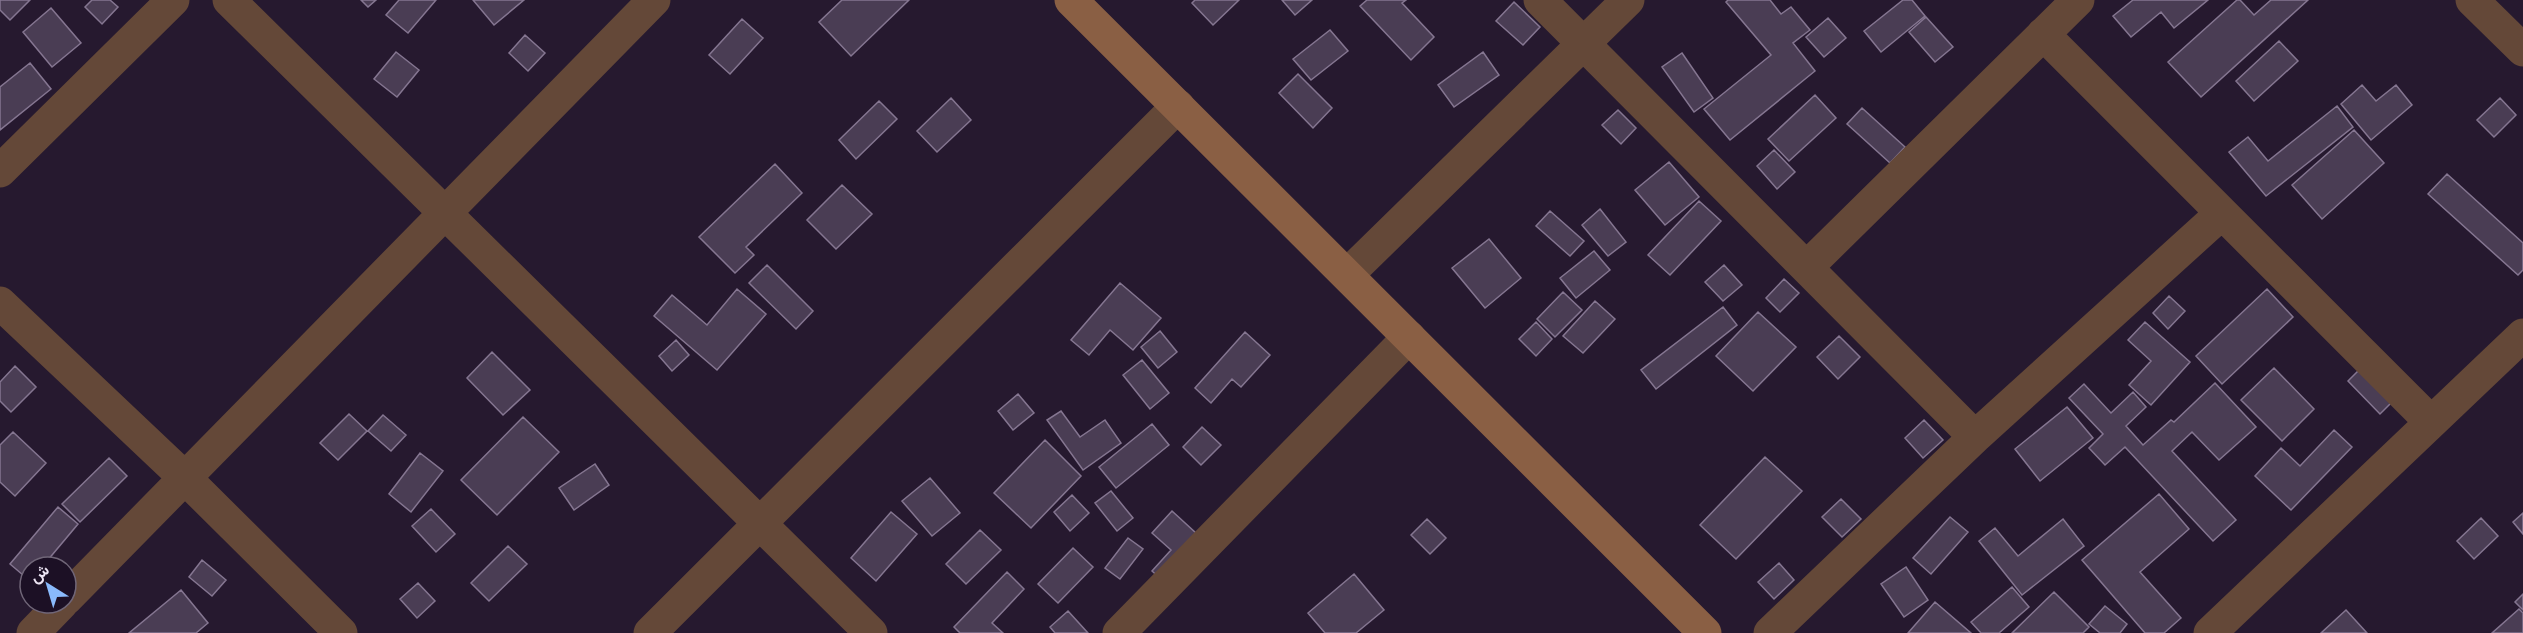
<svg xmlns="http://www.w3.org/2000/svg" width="2523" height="633" font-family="'Golos Text',Vazirmatn,sans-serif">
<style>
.building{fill:#4a3d54;stroke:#857691;stroke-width:1.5}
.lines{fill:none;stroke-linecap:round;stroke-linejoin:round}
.street{stroke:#644838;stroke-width:33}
.secondary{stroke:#8a5f44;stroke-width:33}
</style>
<rect width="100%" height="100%" fill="#26192f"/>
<path class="building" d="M0 0H30L10 20 0 10Z
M92 0H110L118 7 102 24 85 7Z
M361 0H376L368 7Z
M399 0H436L408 33 386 15Z
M473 0H524L494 25Z
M842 0H909L851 56 819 22Z
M1195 0H1239L1213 25 1192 3Z
M1282 0H1312L1295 15Z
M1367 0H1406L1402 3 1434 37 1411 60 1360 6Z
M1728 0H1770L1781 14 1791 7 1810 30 1793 43 1815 71 1730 140 1704 109 1771 55 1726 2Z
M1903 0H1912L1925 16 1881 52 1864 31Z
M2133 0H2208L2174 28 2161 12 2131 37 2113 16Z
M2237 0H2240L2254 15 2271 0H2308L2201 97 2168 62Z
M1514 2 1540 27 1523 45 1496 21Z
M51 8 81 43 52 67 23 32Z
M1926 17 1953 47 1935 62 1909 32Z
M1828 18 1846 38 1824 57 1806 37Z
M742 19 763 38 730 74 709 55Z
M1330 30 1348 51 1311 80 1293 59Z
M525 35 545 53 528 71 509 53Z
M2279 41 2298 61 2254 101 2236 81Z
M396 52 419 70 397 97 374 79Z
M1483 52 1499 75 1454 107 1438 85Z
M1682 53 1713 98 1694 112 1662 67Z
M30 63 51 89 0 130V87Z
M1298 74 1332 108 1313 128 1279 93Z
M2362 85 2376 101 2396 85 2412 105 2371 140 2341 104Z
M1815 95 1836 118 1789 161 1768 139Z
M951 98 971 120 937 152 917 131Z
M2500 98 2516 115 2494 137 2477 120Z
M879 101 897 119 856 159 839 140Z
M2337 106 2353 127 2266 196 2229 152 2248 137 2268 161Z
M1862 108 1905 147 1890 163 1847 124Z
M1618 110 1636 128 1621 144 1602 125Z
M2354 130 2384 163 2322 219 2292 185Z
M1774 150 1795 172 1777 189 1757 166Z
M1669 162 1699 197 1665 225 1635 190Z
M775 164 802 193 746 247 754 255 735 273 699 237Z
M2447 174 2523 243V270L2518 275 2428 194Z
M842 185 872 214 836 249 807 220Z
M1699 201 1721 221 1670 275 1648 255Z
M1600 209 1626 242 1608 256 1582 225Z
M1550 211 1584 241 1570 256 1536 226Z
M1489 239 1521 278 1485 308 1452 268Z
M1594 251 1610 270 1576 298 1560 278Z
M767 265 813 311 796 329 749 283Z
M1724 265 1742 285 1723 301 1705 282Z
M1784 279 1799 293 1780 312 1766 298Z
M1120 283 1161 318 1133 350 1110 330 1089 355 1071 340Z
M737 289 766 314 717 370 654 316 672 295 707 325Z
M2267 289 2293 317 2222 384 2196 356Z
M1563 292 1582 310 1555 337 1537 319Z
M2169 296 2185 311 2168 329 2153 313Z
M1595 301 1615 319 1583 353 1563 336Z
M1723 307 1737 325 1656 389 1641 370Z
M1758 312 1796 347 1753 391 1716 356Z
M1536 322 1552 339 1536 356 1519 339Z
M2145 322 2190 362 2151 405 2129 385 2151 361 2128 340Z
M1160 331 1177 352 1158 368 1141 347Z
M1245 332 1270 355 1241 387 1232 379 1211 403 1195 388Z
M1839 336 1860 357 1838 379 1817 357Z
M676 340 689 355 672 371 659 356Z
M492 352 530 390 503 415 467 378Z
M1142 360 1169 393 1150 409 1123 375Z
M2365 364 2398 396 2380 414 2348 381Z
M15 366 36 387 11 412 0 401V382Z
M2274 368 2314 409 2282 441 2241 400Z
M2215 383 2256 427 2219 460 2192 432 2172 451 2236 520 2213 541 2125 447 2105 465 2089 448 2103 434 2069 398 2084 384 2111 413 2133 392 2146 407 2126 426 2143 445 2171 420 2174 422Z
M1018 394 1034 413 1013 430 998 411Z
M2067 407 2093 438 2040 481 2015 449Z
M1061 411 1080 437 1105 420 1121 443 1083 470 1047 420Z
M349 414 367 431 338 460 320 443Z
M383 415 406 435 391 451 368 431Z
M523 417 559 452 497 515 461 480Z
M1924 420 1943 440 1923 458 1905 438Z
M1152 424 1169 445 1116 488 1099 467Z
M1202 427 1221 445 1201 465 1183 447Z
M2334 430 2352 447 2291 510 2255 476 2281 448 2300 466Z
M13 432 46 463 15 496 0 482V445Z
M1045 440 1081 476 1031 528 994 493Z
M420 453 443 471 411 512 389 494Z
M1765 457 1802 491 1736 559 1700 525Z
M109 458 127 476 80 522 62 504Z
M595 464 609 485 574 510 559 488Z
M930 478 960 513 932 536 902 501Z
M1111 491 1133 518 1117 531 1095 503Z
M2159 494 2189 529 2140 572 2181 618 2164 633H2145L2082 560Z
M1072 495 1089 513 1070 531 1054 512Z
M1841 499 1861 519 1842 537 1822 517Z
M58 507 78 524 42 567H30V581L10 564Z
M431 509 455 534 436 552 412 526Z
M1172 511 1197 534 1176 593 1152 571 1171 550 1152 533Z
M891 512 917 534 876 581 851 558Z
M2523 513V534L2513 522Z
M1950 517 1968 532 1931 574 1913 558Z
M2481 518 2498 536 2474 559 2457 541Z
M1427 519 1446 538 1430 554 1411 535Z
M2063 519 2084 546 2022 595 1979 541 1995 528 2018 556Z
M980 530 1001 550 966 584 946 564Z
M1128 538 1143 549 1120 579 1105 568Z
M508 546 527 564 489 601 471 583Z
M1073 548 1093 567 1058 603 1038 584Z
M202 560 226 580 212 596 189 577Z
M1779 563 1794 580 1774 599 1758 582Z
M1906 567 1928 600 1904 617 1881 584Z
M1007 572 1024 589 992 623 1003 633H960L954 627Z
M1354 574 1384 610 1356 633H1325L1308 613Z
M418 583 435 601 417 618 400 599Z
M2012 587 2029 607 1999 633H1981L1971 622Z
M181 590 208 623 196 633H129Z
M2054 592 2089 627 2083 633H2012Z
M2523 594V610L2515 602Z
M1935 602 1971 633H1908Z
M2105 606 2127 624 2120 633H2100L2089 624Z
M2519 609 2523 613V633H2492Z
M2346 610 2367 633H2321Z
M1068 611 1088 633H1055L1050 627Z"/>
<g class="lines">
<path class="street" d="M229 0 871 633
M1540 0 1975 437
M2472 0 2523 50
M2043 34 2431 422
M0 171 173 0
M1807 267 2078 0
M1347 275 1628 0
M0 303 185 478 341 633
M66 599 654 0
M33 633 62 603
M650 633 1178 106
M1119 633 1409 337
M1770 633 1975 437 2222 213
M2210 633 2523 335"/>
<path class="secondary" d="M1071 0 1705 633"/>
</g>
<g transform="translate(48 585) rotate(323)"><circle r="28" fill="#1c1025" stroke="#706678" stroke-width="1.5"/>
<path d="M0-4.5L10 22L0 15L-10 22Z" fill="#8abafc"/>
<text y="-9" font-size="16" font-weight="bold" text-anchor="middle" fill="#eee6f5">ش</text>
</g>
</svg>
